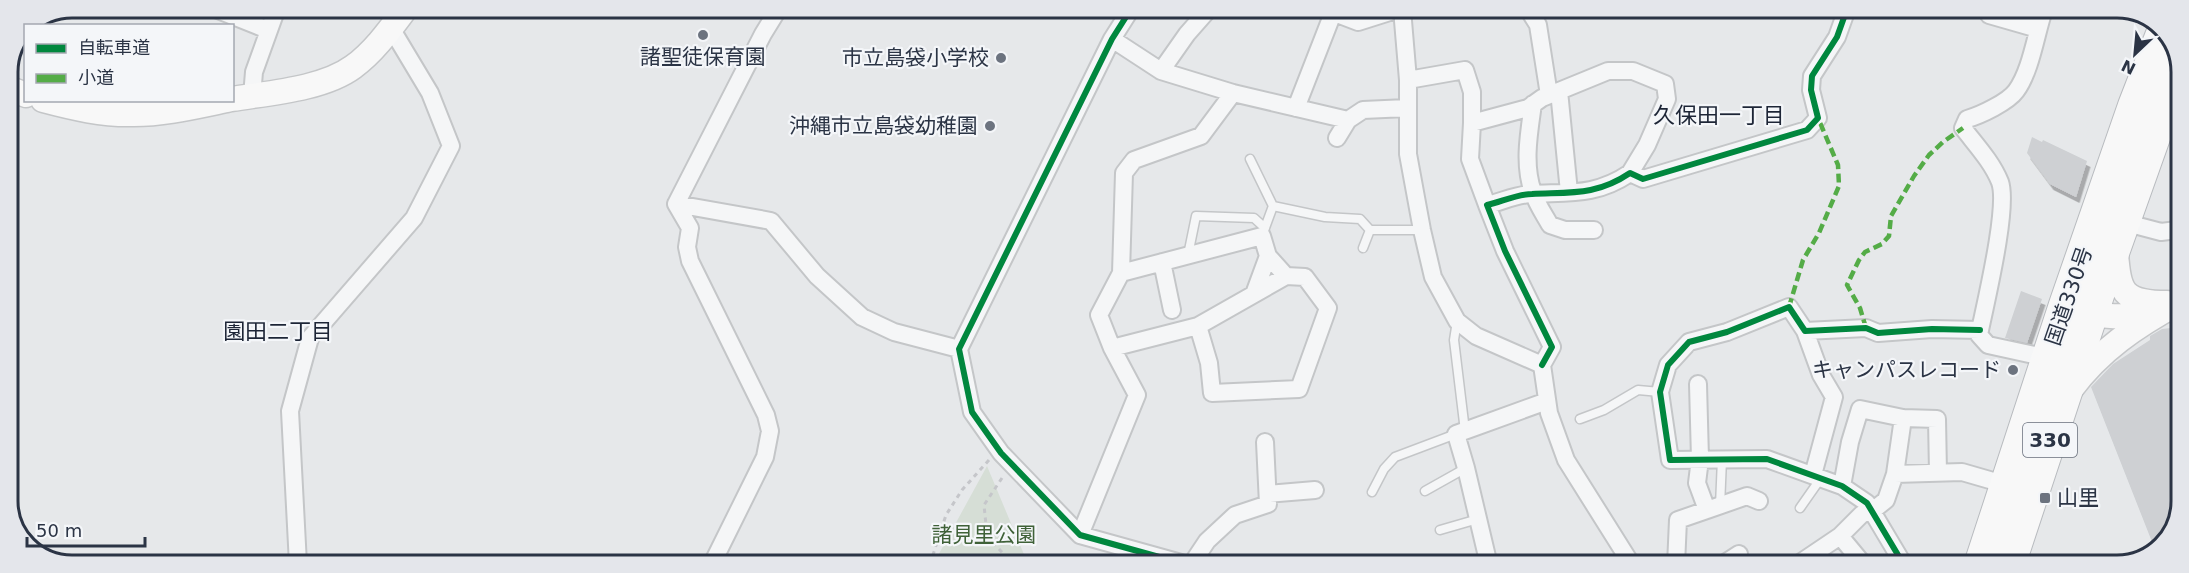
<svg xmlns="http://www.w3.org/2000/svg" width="2189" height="573" font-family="'DejaVu Sans','Noto Sans JP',sans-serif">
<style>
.green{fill:#d6ded6}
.building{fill:#ced0d3;filter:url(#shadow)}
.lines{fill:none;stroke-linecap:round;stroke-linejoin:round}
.lane-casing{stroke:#c4c6c8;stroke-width:11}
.street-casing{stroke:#c4c6c8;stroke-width:20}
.secondary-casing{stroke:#c4c6c8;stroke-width:27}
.highway-casing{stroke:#b8bbbf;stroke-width:34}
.path{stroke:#c5c6ca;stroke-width:3;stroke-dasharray:4.5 4.5;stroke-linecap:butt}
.lane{stroke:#f5f6f7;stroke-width:8}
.street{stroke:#f5f6f7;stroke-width:16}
.secondary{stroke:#f8f8f8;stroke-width:24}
.highway{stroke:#f8f8f8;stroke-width:32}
.quiet{stroke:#54ac47;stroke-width:4.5;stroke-dasharray:9 4.5;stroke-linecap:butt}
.cycleway-casing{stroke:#f4f6f9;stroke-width:10}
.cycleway{stroke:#00873e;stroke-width:6}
.poi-dot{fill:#6c737f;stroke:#f4f6f9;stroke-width:2}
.labels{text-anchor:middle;stroke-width:4.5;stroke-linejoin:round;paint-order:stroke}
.shield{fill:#f4f6f9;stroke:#676e7b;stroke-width:1.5}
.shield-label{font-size:20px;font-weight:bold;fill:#2b3445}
.poi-label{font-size:21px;fill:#2b3445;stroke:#f4f6f9;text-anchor:end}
.street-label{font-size:21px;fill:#2b3445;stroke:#f4f6f9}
.park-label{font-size:21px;fill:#3f6138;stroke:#f4f6f9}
.neighbourhood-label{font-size:22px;fill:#1d2536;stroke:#f4f6f9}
.rim{fill:none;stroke:#2b3445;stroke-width:3}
</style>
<defs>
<filter id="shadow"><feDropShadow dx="3.5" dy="6" stdDeviation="0" flood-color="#0004"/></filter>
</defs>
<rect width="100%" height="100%" fill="#e6e8ea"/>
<path class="green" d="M987 466 1028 564H789L791 560 935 561Z"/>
<path class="building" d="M2032 137 2042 142 2043 140 2087 161 2076 197 2050 184 2027 153Z
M2021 291 2042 299 2027 343 2005 338Z
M2180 327 2179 518 2156 552 2091 387 2113 364 2150 340V336L2162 329Z"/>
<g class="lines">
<defs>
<path id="lane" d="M1250 159 1273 206
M1262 236 1273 206 1325 217 1360 219 1370 230H1422
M1363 248 1370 230
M1188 255 1196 216 1254 218 1265 228
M1457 321 1454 340 1465 431
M1580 419 1604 410 1638 390 1660 392
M1425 491 1466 468
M1372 492 1384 469 1395 457 1456 434
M1720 506 1722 459
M1800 508 1821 478
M1440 530 1478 519"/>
<path id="street" d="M213 8 268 30
M1131 9 1112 39 959 349 972 412 1001 453 1080 535 1188 565
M1324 9 1358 22 1399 9
M1402 9 1408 80V154L1422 230 1433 277 1457 321 1476 336 1542 365 1549 413 1566 460 1632 565
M1528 9 1538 25 1549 95
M2044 10C2036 33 2031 71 2016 91 2008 102 1981 115 1967 119L1963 128C1976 145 1992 162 2000 182 2009 207 1985 305 1979 335L1988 345 2048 358
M1989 15 2038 29
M1112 39 1161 71 1233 93 1348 120 1363 110 1407 108
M1161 71 1187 34 1209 9
M1408 80 1465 70 1472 92V123L1528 108 1542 98 1608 71H1633L1665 84 1667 99 1647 145 1630 173
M1559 91 1569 192
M252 96 254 72 277 8
M1533 104C1529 133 1523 164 1533 192 1536 203 1544 214 1550 225L1565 230H1594
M1296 108 1333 13
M1472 123 1470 159 1487 205
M1337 138 1348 120
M676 204 690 228 687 247 690 261 766 415 770 431 765 457 712 564
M676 204 771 221 817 276 862 317 894 332 959 349
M676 204 763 34 779 8
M2123 222 2161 232 2177 230
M1162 262 1172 310
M1254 294 1268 256
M1198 326 1286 276
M1805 331 1821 375 1834 397 1813 475
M1112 348 1198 326 1209 363 1212 393 1299 389 1328 308 1305 277 1286 276 1268 256 1262 236 1121 273
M1542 365 1552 347 1505 251 1487 205C1501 202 1517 194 1532 194 1570 192 1596 196 1630 173L1643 179 1807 130 1818 118 1811 90 1812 76 1837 37 1847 9
M1895 474 1903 418
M1842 486 1850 442 1860 409 1903 418 1937 419 1938 473
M1268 494 1315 490
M1707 510 1747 496 1759 501
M1080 535 1137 395 1112 348 1099 315 1121 273 1124 173 1134 160 1201 136 1233 93
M1840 536 1864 565
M298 564 290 411 310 338 414 218 451 146 430 93 391 28
M1191 565 1207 541 1235 515 1268 504 1265 442
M1489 565 1466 468 1456 434 1547 401
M1676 565 1678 520 1707 510 1697 483 1700 459 1698 384
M1722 565 1739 554
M1797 565 1840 536 1862 514 1871 512 1886 500 1895 474 1962 472 2007 485
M1904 565 1867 503 1842 486 1767 459 1670 460 1660 392 1668 365 1689 342 1727 332 1789 307 1805 331 1866 328 1878 333 1932 329 1980 330"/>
<path id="secondary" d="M8 88 26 95
M232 99C269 93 323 89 353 67 374 52 391 28 406 8
M43 100C73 108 103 115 134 114 165 114 197 106 227 100
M2116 251C2118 291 2122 303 2167 303
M2075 309C2105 318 2122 318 2153 313
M2071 389C2100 350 2136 326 2178 303"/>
<path id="highway" d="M1980 565 2065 305 2134 106 2164 29
M2009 565 2099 292 2180 64"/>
</defs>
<use href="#lane" class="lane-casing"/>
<use href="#street" class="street-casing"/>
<use href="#secondary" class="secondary-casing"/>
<use href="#highway" class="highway-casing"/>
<path class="path" d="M1002 478 984 505 987 535 1012 564
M890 564H899
M930 564 946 515 962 490 989 460"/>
<use href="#lane" class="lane"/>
<use href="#street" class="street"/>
<use href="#secondary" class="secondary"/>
<use href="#highway" class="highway"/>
<path class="quiet" d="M1789 307 1803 260 1819 233 1839 186 1838 165 1818 118
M1866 328 1860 308 1847 285 1859 260 1865 252 1882 244 1889 236 1891 216 1914 176 1929 155 1943 142 1963 128"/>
<defs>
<path id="cycleway" d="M1131 9 1112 39 959 349 972 412 1001 453 1080 535 1188 565
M1542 365 1552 347 1505 251 1487 205C1501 202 1517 194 1532 194 1570 192 1596 196 1630 173L1643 179 1807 130 1818 118 1811 90 1812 76 1837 37 1847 9
M1904 565 1867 503 1842 486 1767 459 1670 460 1660 392 1668 365 1689 342 1727 332 1789 307 1805 331 1866 328 1878 333 1932 329 1980 330"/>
</defs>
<use href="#cycleway" class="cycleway-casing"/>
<use href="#cycleway" class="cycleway"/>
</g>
<g class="poi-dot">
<circle cx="703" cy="35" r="6"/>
<circle cx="1001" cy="58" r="6"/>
<circle cx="990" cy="126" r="6"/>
<circle cx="2013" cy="370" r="6"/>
<rect x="2039" y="492" width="12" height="12" rx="3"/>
</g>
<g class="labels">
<rect class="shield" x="2023" y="423" width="54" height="34" rx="4.5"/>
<g class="shield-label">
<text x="2050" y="447">330</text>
</g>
<g class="poi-label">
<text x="703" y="64" text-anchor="middle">諸聖徒保育園</text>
<text x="989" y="65">市立島袋小学校</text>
<text x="978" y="133">沖縄市立島袋幼稚園</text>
<text x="2001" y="377">キャンパスレコード</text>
<text x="2057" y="505" text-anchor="start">山里</text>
</g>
<g class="street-label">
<text transform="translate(2069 296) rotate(-71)" y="7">国道330号</text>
</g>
<g class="park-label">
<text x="984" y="542">諸見里公園</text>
</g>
<g class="neighbourhood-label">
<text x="1719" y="123">久保田一丁目</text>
<text x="278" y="339">園田二丁目</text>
</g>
</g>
<path d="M0 0H2189V573H0ZM72 18H2117A54 54 0 0 1 2171 72V501A54 54 0 0 1 2117 555H72A54 54 0 0 1 18 501V72A54 54 0 0 1 72 18Z" fill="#e4e6eb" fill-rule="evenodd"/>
<path class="rim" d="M72 18H2117A54 54 0 0 1 2171 72V501A54 54 0 0 1 2117 555H72A54 54 0 0 1 18 501V72A54 54 0 0 1 72 18Z"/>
<rect x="24" y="24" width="210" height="78" fill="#f4f6f9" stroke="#a4a8b1" stroke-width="1.5"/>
<rect x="36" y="44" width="30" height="9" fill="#00873e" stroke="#a4a8b1" stroke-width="1.5"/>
<text x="78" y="54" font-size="18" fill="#2b3445">自転車道</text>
<rect x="36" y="74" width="30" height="9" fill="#54ac47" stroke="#a4a8b1" stroke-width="1.5"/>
<text x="78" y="84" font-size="18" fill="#2b3445">小道</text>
<g transform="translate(2135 54) rotate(206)" stroke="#f4f6f9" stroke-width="4.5" paint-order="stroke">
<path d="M0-4.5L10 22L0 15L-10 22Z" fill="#2b3445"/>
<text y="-9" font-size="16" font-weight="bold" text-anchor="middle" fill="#2b3445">N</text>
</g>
<path d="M27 537v9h118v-9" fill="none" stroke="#2b3445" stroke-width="3"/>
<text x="36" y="537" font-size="18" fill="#2b3445" stroke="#f4f6f9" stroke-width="4.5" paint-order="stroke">50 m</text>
</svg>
